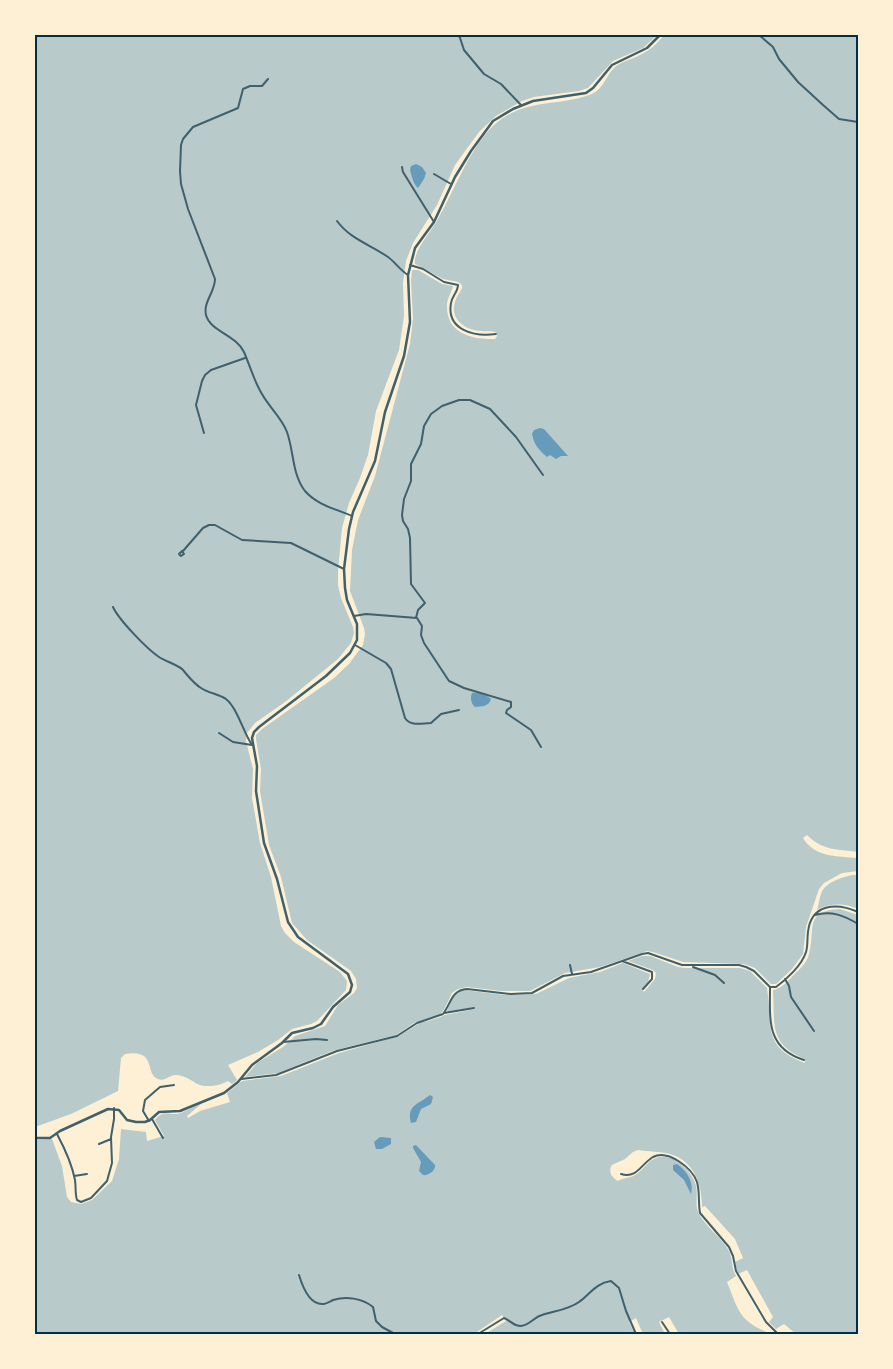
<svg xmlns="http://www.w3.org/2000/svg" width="893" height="1369" font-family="'Sofia Sans Condensed',sans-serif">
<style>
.green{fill:#b9caca}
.water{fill:#669bbc}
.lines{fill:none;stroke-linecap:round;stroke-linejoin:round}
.minor{stroke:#3f606c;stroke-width:2}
.tertiary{stroke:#3f606c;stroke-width:2.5}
.neatline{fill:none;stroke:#003049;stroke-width:2}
</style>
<rect width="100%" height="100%" fill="#fdf0d5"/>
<path class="green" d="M35 35H657L643 48 613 61 588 88 579 91 534 97 522 101 496 116 479 132 455 165 437 205 413 243 406 261 403 283 404 316 399 350 376 411 368 455 360 478 349 503 342 528 338 571V585L341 598 353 627 354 633 351 643 338 659 285 702 255 723 247 733 246 741 253 769 252 798 260 843 271 877 281 926 285 933 294 942 340 972 347 981 346 990 317 1021 311 1024 292 1029 278 1040 258 1052 228 1065 237 1080 232 1084 228 1081C219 1086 204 1089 194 1082 189 1079 183 1075 176 1075 169 1075 165 1082 158 1079 144 1074 158 1049 125 1054L121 1058 118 1091 71 1114 35 1127Z
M664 35H858V852C837 849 823 851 807 835L803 838C815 858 837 856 858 858V871L842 873 824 883 819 889 806 927 803 954 792 969 776 984H771L755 968 744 964 683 962 653 952 647 951 600 967 565 973 530 991H501L467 987 458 989 452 993 444 1010 439 1015 414 1023 396 1035 332 1051 278 1073 245 1077 257 1063 283 1047 295 1036 325 1026 338 1005 354 993 357 988 356 979 351 971 307 940 292 923 281 877 269 845 260 791 261 769 256 739V735L262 729 334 678 349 664 363 645 365 634 364 628 350 591 352 550 358 520 375 476 410 344 413 319 411 281 412 270H418L442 284 453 286C452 292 447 298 447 305 446 333 471 340 495 339L497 336V333C492 330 487 332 481 331 464 330 448 318 456 299 457 295 461 292 462 288V285L458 282 443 279 415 264C413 250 433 230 439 217 455 189 470 148 493 126 523 98 555 107 589 95 603 91 605 77 614 68 620 62 630 60 638 56 649 51 656 45 664 35Z
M852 875H858V909C844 903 830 903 817 910 819 905 819 899 821 894 825 882 841 878 852 875Z
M840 909 858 915V1334H796L784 1324 776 1329 769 1322 773 1317 747 1270 738 1274 735 1262 743 1258 735 1239 705 1206 702 1207C702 1184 694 1161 670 1154 660 1151 648 1152 638 1150L633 1152 625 1159 612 1165C608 1171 611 1177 618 1181 624 1177 629 1179 635 1175 643 1171 647 1161 656 1158 672 1152 692 1170 696 1186 698 1194 695 1204 698 1212 703 1224 722 1238 729 1251 733 1259 731 1268 736 1276L727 1282C739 1312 739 1321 771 1334H679L669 1317 659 1322 665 1334H643L636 1318 629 1322 635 1334H485L506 1321 502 1315 474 1334H35V1140L52 1139 62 1166 67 1197 71 1202 81 1204 92 1200 112 1181 119 1159 121 1129 146 1132 147 1141 164 1136 155 1120C164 1108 170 1117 181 1113 188 1110 194 1106 201 1104L187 1116 188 1118 200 1111 230 1102 227 1093 242 1081 281 1076 339 1053 399 1036 420 1023 438 1018 445 1015 475 1009V1007L447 1012C450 1002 453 994 463 990L505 995 536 994 569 978 600 972 623 963 650 974 648 982 642 989 644 992 655 979 656 973 653 970 628 961 642 956H650L678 967 685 968H740L750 971 767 988C773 1025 761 1047 805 1063V1059C768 1044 775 1023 773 990 780 989 785 984 790 979 796 972 807 964 809 954 816 930 803 911 840 909Z"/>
<path class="water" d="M416 164 422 167 426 173 424 179 418 188C413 184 412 176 410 170L411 166Z
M540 428 544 429 568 456H561L556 459 550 455 547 457C539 450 534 445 532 434L534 430Z
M472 693C478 692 487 695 491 699 489 707 481 706 475 707 471 704 470 697 472 693Z
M430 1095 433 1097 431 1104 421 1109 416 1122 411 1123C406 1105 419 1104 430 1095Z
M380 1137 391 1138V1144L382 1149H376L374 1142Z
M416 1145 435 1165C436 1171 427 1176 423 1175L419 1171 421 1162 413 1148V1146Z
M677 1164C687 1171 694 1182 691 1194L684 1180 673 1170V1165Z"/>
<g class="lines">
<path class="minor" d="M459 35 464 50 484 74 501 84 521 105
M759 35 773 47 779 59 798 82 823 105 839 119 858 122
M268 79 262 86H250L243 89 238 108 193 127 183 139 181 145 180 171 181 184 188 209 215 279C215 292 203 302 206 315 210 331 236 335 244 352 250 366 254 381 262 394 269 407 282 418 287 432 294 452 292 474 305 491 317 505 336 509 352 516
M402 167 403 172 434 222
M434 174 451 184
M337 221C350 239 371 245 388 257 395 262 400 270 408 275
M410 265 423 269 444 282 458 285C458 292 452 296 451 303 446 331 476 337 496 334
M204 433 196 405 202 381 205 375 211 370 245 358
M182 551 184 554 181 556 179 554Z
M183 551 203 528 209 525H215L242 540 291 543 344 569
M113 607C119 620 147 649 159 657 165 661 180 666 183 670 189 677 193 683 201 688 208 693 219 694 226 699 238 709 243 732 252 745
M354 616 366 614 417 618 422 626 421 635 424 643 449 681 464 688 511 702V707L507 710 506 713 531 730 541 747
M416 618 418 610 425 603 411 584 410 538 408 529 403 521 402 515 404 499 411 481V464L421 444 424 426 431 414 442 406 459 400H470L490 409 516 437 543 475
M355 645 386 663 391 669 405 718C411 727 422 723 431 723L441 714 459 710
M219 733 233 742 252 745
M815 915C831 910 845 916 858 924
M622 961 652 972V979L643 989
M570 965 572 974
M693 967 715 975 724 983
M785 979 789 986 791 997 814 1031
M770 987C770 1020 766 1048 804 1060
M444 1013 474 1008
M283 1042 316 1039 327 1040
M241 1079 276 1075 337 1051 397 1036 417 1023 443 1014C451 1004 451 990 467 989L511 994 532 993 563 976 591 972 642 954 648 953 682 965H739L746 967 754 971 770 987H776C787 979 802 965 806 952 808 946 807 939 808 932 811 904 836 902 858 912
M152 1119 163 1138
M149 1121 143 1111 145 1100 160 1087 174 1085
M57 1134C65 1149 72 1164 75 1180 76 1187 75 1194 77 1200L81 1202 91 1198 107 1181 112 1163 111 1137 114 1119V1108
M99 1144 111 1139
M621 1174C637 1179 641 1164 653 1157 668 1149 692 1168 697 1182 700 1192 698 1202 700 1213L729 1247 733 1256 736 1271 766 1322 778 1334
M74 1176 87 1174
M299 1275C302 1285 309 1304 322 1304 326 1304 329 1302 333 1300 346 1296 362 1298 373 1307L376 1321 382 1327 395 1334
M662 1322 670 1334
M478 1334 504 1318C510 1320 513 1326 521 1326 530 1325 534 1317 542 1315 554 1311 568 1310 579 1302 590 1294 596 1283 611 1281L619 1288 626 1311 636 1334"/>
<path class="tertiary" d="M35 1138H50L60 1131 108 1109 119 1110 127 1120 136 1122H145L150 1120 159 1112 180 1111 224 1093 238 1082 252 1065 282 1043 292 1033 313 1028 321 1024 333 1007 350 992 352 985 348 974 298 937 288 922 277 879 264 843 256 791 257 766 252 738 254 732 259 727 326 676 350 653 357 640V624L347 600 345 588 344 569 349 529 353 512 375 461 385 412 404 356 410 322 408 275 415 248 434 222 455 177 471 151 493 121 513 109 533 101 586 93 593 88 612 65 647 48 660 35"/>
</g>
<rect width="893" height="1369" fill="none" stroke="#fdf0d5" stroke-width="72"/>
<rect x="36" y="36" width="821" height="1297" class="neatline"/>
</svg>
